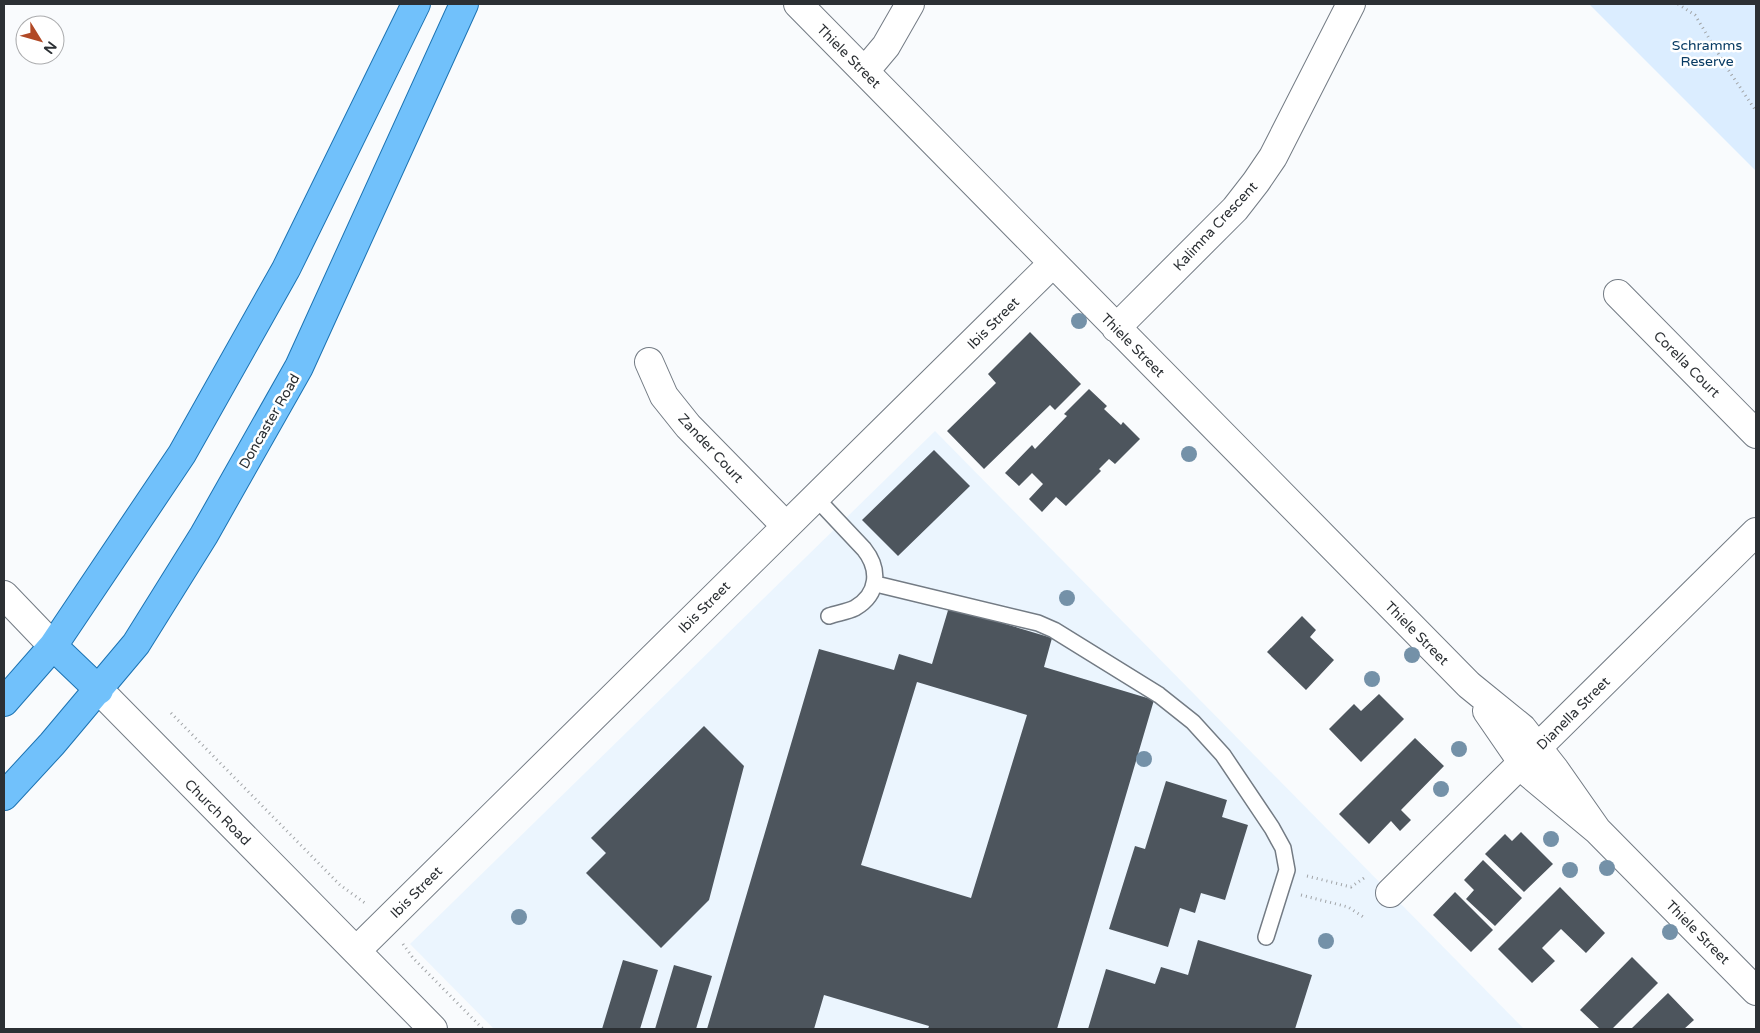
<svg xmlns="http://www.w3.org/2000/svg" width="1760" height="1033" font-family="'Varela Round',sans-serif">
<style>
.built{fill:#ebf5fe}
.green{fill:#dbedff}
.building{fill:#4d555d;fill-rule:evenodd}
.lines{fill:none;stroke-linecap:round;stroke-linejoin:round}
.lane-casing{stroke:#737b84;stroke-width:18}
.street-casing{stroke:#737b84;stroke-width:30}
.primary-casing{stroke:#1c73b3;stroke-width:30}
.path{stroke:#a1a4a7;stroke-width:3;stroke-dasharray:1 4;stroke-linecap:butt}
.lane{stroke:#fff;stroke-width:15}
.street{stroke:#fff;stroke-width:28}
.primary{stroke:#71c1fb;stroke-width:28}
.tree{fill:#7491a8}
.labels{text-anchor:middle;stroke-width:5;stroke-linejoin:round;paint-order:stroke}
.park-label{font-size:14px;fill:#083b63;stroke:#fff}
.street-label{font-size:14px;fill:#2c3034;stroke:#fff}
</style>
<rect width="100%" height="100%" fill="#f9fbfd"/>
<path class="built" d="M935 431 1524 1029H494L410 944Z"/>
<path class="green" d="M1589 4H1756V171Z"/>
<path class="building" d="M1030 332 1081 384 1055 410 1050 405 984 469 947 431 996 383 988 374Z
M1089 389 1107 406 1104 409 1121 425 1123 422 1140 439 1115 464 1109 459 1099 469 1101 471 1066 506 1056 497 1042 512 1029 499 1043 484 1032 473 1019 486 1005 473 1032 445 1035 449 1067 416 1064 414Z
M934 450 970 486 898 556 862 520Z
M949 607 1052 638 1044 667 1154 700 1057 1029H928L929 1026 824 995 814 1029H707L819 649 894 670 899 654 932 664ZM917 682 1027 715 971 898 861 865Z
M1302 616 1316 630 1310 637 1334 660 1306 690 1267 652Z
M1379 694 1404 719 1361 762 1329 729 1354 704 1361 711Z
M704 726 744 766 709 900 661 948 586 873 606 853 591 838Z
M1415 738 1444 766 1401 810 1411 820 1400 831 1391 821 1369 844 1339 814Z
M1166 781 1227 800 1222 817 1248 825 1225 900 1201 893 1195 913 1180 908 1168 947 1109 929 1135 846 1145 849Z
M1521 832 1553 864 1524 892 1485 854 1505 834 1512 841Z
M1483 860 1522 898 1495 926 1466 899 1474 890 1464 880Z
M1560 887 1605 933 1586 953 1561 929 1542 948 1555 961 1532 983 1498 949Z
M1455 892 1493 930 1471 952 1433 915Z
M1198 940 1312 975 1295 1029H1088L1106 969 1155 984 1161 967 1188 975Z
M1632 957 1658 983 1612 1029H1600L1580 1010Z
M623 960 658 970 640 1029H602Z
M674 965 712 976 696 1029H655Z
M1668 993 1694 1020 1684 1029H1631Z"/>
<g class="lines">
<defs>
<path id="lane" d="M815 497 864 549C880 569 879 594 855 608 847 612 837 613 829 616
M876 584 1038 623 1054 630 1159 695 1193 722 1223 755 1272 828 1283 848 1287 870 1266 937"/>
<path id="street" d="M798 4 1469 685 1522 728 1555 770 1597 830
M865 71 886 46 910 4
M1618 294 1756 434
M1116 328 1235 209 1256 182 1273 157 1351 4
M649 362 664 396 688 426 786 526
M4 595 53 646
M99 690 433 1029
M1487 711 1531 775 1597 830 1756 991
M1390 893 1756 532
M356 951 1052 264"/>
<path id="primary" d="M53 646 99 690
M4 702 53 646 182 454 286 269 416 4
M4 796 52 744 136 644 204 535 299 367 464 4"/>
</defs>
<use href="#lane" class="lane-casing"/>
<use href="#street" class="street-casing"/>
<use href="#primary" class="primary-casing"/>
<path class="path" d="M1678 4 1695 15 1727 68 1756 111
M171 713 340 885 365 903
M1307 876 1351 887 1364 878
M1301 895 1348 907 1365 918
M403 944 413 958 483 1029"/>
<use href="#lane" class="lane"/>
<use href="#street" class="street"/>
<use href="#primary" class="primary"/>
</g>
<g class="tree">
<circle cx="1079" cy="321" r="8"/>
<circle cx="1189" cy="454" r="8"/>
<circle cx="1067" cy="598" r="8"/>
<circle cx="1412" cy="655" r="8"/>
<circle cx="1372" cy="679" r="8"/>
<circle cx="1459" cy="749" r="8"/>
<circle cx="1144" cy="759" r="8"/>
<circle cx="1441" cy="789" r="8"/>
<circle cx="1551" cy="839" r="8"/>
<circle cx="1607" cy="868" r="8"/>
<circle cx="1570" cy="870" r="8"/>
<circle cx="519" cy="917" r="8"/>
<circle cx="1670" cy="932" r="8"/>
<circle cx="1326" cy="941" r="8"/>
</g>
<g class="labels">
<g class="park-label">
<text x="1707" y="50">Schramms<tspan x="1707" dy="16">Reserve</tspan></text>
</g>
<g class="street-label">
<text transform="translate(849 56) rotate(45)" y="5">Thiele Street</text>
<text transform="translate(1215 226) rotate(-47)" y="5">Kalimna Crescent</text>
<text transform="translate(993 323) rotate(-45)" y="5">Ibis Street</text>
<text transform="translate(1133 345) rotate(45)" y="5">Thiele Street</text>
<text transform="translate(1687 364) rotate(45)" y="5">Corella Court</text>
<text transform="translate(269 421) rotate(-60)" y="5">Doncaster Road</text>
<text transform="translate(711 448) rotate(47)" y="5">Zander Court</text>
<text transform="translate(704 607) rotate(-45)" y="5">Ibis Street</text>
<text transform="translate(1417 633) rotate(45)" y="5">Thiele Street</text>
<text transform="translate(1573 713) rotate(-45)" y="5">Dianella Street</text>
<text transform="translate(218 812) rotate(45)" y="5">Church Road</text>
<text transform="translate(416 892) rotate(-45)" y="5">Ibis Street</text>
<text transform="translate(1698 932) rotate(45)" y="5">Thiele Street</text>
</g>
</g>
<rect width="1760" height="1033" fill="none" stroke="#2c3034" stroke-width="10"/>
<g transform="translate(40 40) rotate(127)"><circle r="24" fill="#ffffff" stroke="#abacae"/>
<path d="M0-4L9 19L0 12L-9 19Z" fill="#b14926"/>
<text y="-8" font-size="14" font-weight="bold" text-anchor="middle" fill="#2c3034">N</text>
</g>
</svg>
